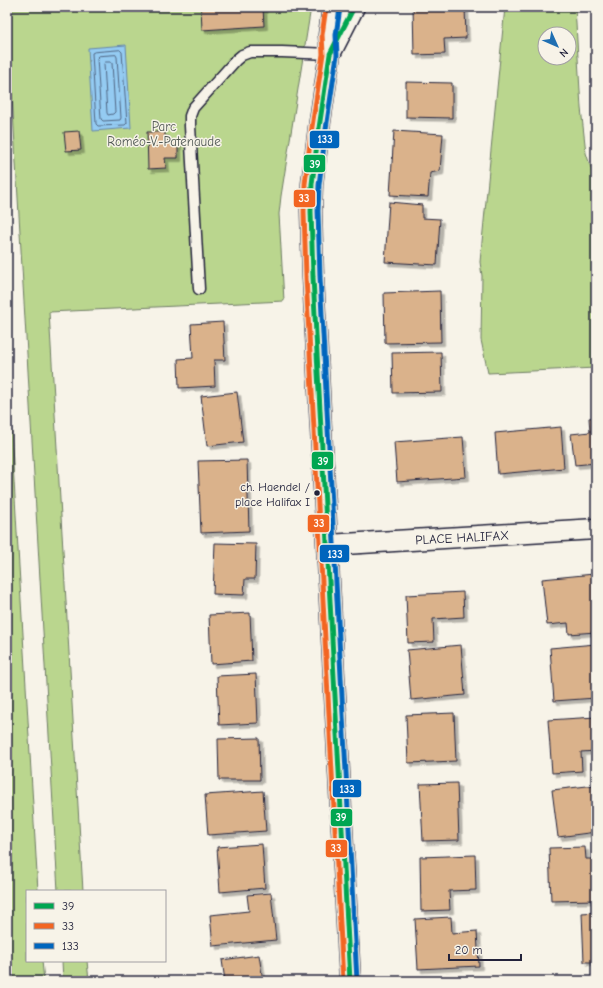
<svg xmlns="http://www.w3.org/2000/svg" width="603" height="988" font-family="'Comic Neue',sans-serif">
<style>
.green{fill:#bad68e;stroke:#6e7c64;fill-rule:evenodd}
.water{fill:#94cbf2;stroke:#6687a9}
.lines{fill:none;stroke-linecap:round;stroke-linejoin:round}
.shore{stroke:#506684;stroke-width:1}
.building{fill:#dab28b;stroke:#22223b;filter:url(#shadow)}
.service-casing{stroke:#22223b;stroke-width:13}
.minor-casing{stroke:#22223b;stroke-width:23}
.service{stroke:#f7f3e8;stroke-width:10}
.minor{stroke:#f7f3e8;stroke-width:20}
.bus-1-casing{stroke:#f7f3e8;stroke-width:8}
.bus-2-casing{stroke:#f7f3e8;stroke-width:8}
.bus-3-casing{stroke:#f7f3e8;stroke-width:8}
.bus-1{stroke:#00a651;stroke-width:5}
.bus-2{stroke:#f26522;stroke-width:5}
.bus-3{stroke:#0065bd;stroke-width:5}
.bus-dot{fill:#22223b;stroke:#f7f3e8;stroke-width:1.5}
.labels{text-anchor:middle;stroke-width:3;stroke-linejoin:round;paint-order:stroke}
.bus-label{font-size:12px;fill:#22223b;stroke:#f7f3e8;text-anchor:end}
.park-label{font-size:13px;fill:#505854;stroke:#f7f3e8}
.street-label{font-size:13px;fill:#22223b;stroke:#f7f3e8}
.line-badge{stroke:#f7f3e8;stroke-width:1.5}
.badge-label{font-size:11px;text-anchor:middle;font-weight:bold;fill:#fff}
</style>
<defs>
<filter id="shadow"><feDropShadow dx="3.5" dy="3.5" stdDeviation="0" flood-color="#0004"/></filter>
</defs>
<rect width="100%" height="100%" fill="#f7f3e8"/>
<filter id="ink" filterUnits="userSpaceOnUse"><feTurbulence type="fractalNoise" baseFrequency=".025" numOctaves="2"/><feDisplacementMap in="SourceGraphic" scale="8" xChannelSelector="R" yChannelSelector="G"/><feConvolveMatrix kernelMatrix="1 2 1 2 8 2 1 2 1" color-interpolation-filters="sRGB"/></filter>
<g filter="url(#ink)">
<path class="green" d="M7 7H311L281 196 279 214 284 301 49 312 83 891H58Z
M505 7H575L581 108 586 153 596 183V368L488 373 481 340 482 276 480 262ZM545 34H569V58H545Z
M7 361 38 891H27V961H42L44 981H7Z
M62 961H87L89 981H63Z"/>
<path class="water" d="M126 45 131 128 93 131 88 48Z"/>
<g class="lines">
<path class="shore" d="M120 50 122 52 127 123 125 125 98 126 96 124 92 53 94 52Z
M116 55 117 57 121 118 120 120 103 121 101 119 97 58 99 56Z
M106 62H110L112 63 115 112 113 114 108 115 107 113 104 64Z"/>
</g>
<path class="building" d="M201 7H263L264 26 202 30Z
M413 7H465L466 38 444 39 445 54 414 55Z
M406 82 452 83V118L406 117Z
M79 131 81 150 66 151 64 132Z
M394 131 443 134 440 171 430 173 428 197 390 195Z
M147 132H165V141H178V158H165L166 168 148 169Z
M389 202 422 205V218L440 219 437 265 385 262Z
M440 291 441 342 385 343 384 293Z
M223 322 225 360H214L215 386 179 388 178 359 193 358 191 324Z
M441 352 442 392 393 393 392 353Z
M237 392 243 442 207 446 201 396Z
M596 417V463L575 465 571 434 590 432 589 418Z
M561 427 564 468 498 474 495 433Z
M463 437 466 477 397 482 394 442Z
M247 460 249 531 201 533 198 461Z
M215 543 256 544 255 579H245L244 595 213 594Z
M594 574 596 599V632L569 634 568 623 547 625 542 579Z
M463 592 464 617 433 619 434 642 408 643 406 595Z
M250 613 252 661 211 664 209 615Z
M596 644V698L554 701 550 648Z
M461 645 465 695 411 700 407 650Z
M256 674 258 723 219 725 217 676Z
M454 713 456 761 408 763 406 715Z
M596 717V751L581 752 582 771 552 773 548 720Z
M259 738 260 780H219L218 739Z
M457 783 459 840 423 841 420 784Z
M596 785V832L558 837 552 790Z
M263 791 266 831 208 835 205 795Z
M262 844 265 888 220 892 217 847Z
M585 847 586 859H596V900L551 901 549 848Z
M475 855 476 890 449 891 450 910 421 911 420 857Z
M271 893 276 940 213 946 210 915 249 911 247 895Z
M596 912V962H584L582 913Z
M451 917 452 933 477 931 479 966 418 969 415 919Z
M259 955 263 981H225L222 960Z"/>
<g class="lines">
<defs>
<path id="service" d="M199 289 190 126V116L193 108 236 60 242 55 250 52H282L330 54"/>
<path id="minor" d="M330 48 329 35 333 7
M328 545 596 529
M350 981 313 277 311 211 312 184 319 128 327 74 330 54 354 7"/>
</defs>
<use href="#service" class="service-casing"/>
<use href="#minor" class="minor-casing"/>
<use href="#service" class="service"/>
<use href="#minor" class="minor"/>
<defs>
<path id="bus-1" d="M350 981 313 277 311 211 312 184 319 128 330 54 354 7"/>
<path id="bus-2" d="M326 7 322 35 323 54 312 127 305 184 304 211 306 277 343 981"/>
<path id="bus-3" d="M340 8 336 35 337 55 326 129 319 185 318 211 320 277 357 981"/>
</defs>
<use href="#bus-1" class="bus-1-casing"/>
<use href="#bus-2" class="bus-2-casing"/>
<use href="#bus-3" class="bus-3-casing"/>
<use href="#bus-1" class="bus-1"/>
<use href="#bus-2" class="bus-2"/>
<use href="#bus-3" class="bus-3"/>
</g>
</g>
<circle class="bus-dot" cx="317" cy="493" r="3.5"/>
<g class="labels">
<g class="bus-label">
<text x="310" y="491">ch. Haendel /<tspan x="310" dy="15">place Halifax I</tspan></text>
</g>
<g class="park-label">
<text x="164" y="131">Parc<tspan x="164" dy="15">Roméo-V.-Patenaude</tspan></text>
</g>
<g class="street-label">
<text transform="translate(462 537) rotate(-3)" y="5">PLACE HALIFAX</text>
</g>
</g>
<g class="line-badge">
<rect x="309" y="130" width="31" height="19" rx="4" fill="#0065bd"/>
<rect x="303" y="154" width="23" height="19" rx="4" fill="#00a651"/>
<rect x="293" y="189" width="23" height="19" rx="4" fill="#f26522"/>
<rect x="311" y="451" width="23" height="19" rx="4" fill="#00a651"/>
<rect x="307" y="514" width="23" height="19" rx="4" fill="#f26522"/>
<rect x="319" y="544" width="31" height="19" rx="4" fill="#0065bd"/>
<rect x="332" y="779" width="30" height="19" rx="4" fill="#0065bd"/>
<rect x="330" y="808" width="23" height="19" rx="4" fill="#00a651"/>
<rect x="325" y="839" width="23" height="19" rx="4" fill="#f26522"/>
</g>
<g class="badge-label">
<text x="325" y="143">133</text>
<text x="315" y="168">39</text>
<text x="304" y="202">33</text>
<text x="323" y="465">39</text>
<text x="319" y="527">33</text>
<text x="335" y="558">133</text>
<text x="347" y="793">133</text>
<text x="341" y="821">39</text>
<text x="336" y="852">33</text>
</g>
<rect width="603" height="988" fill="none" stroke="#f7f3e8" stroke-width="24"/>
<rect x="12" y="12" width="579" height="964" fill="none" stroke="#22223b" stroke-width="1.5" filter="url(#ink)"/>
<rect x="26" y="890" width="140" height="72" fill="#f7f3e8" stroke="#a29fa3"/>
<rect x="34" y="903" width="20" height="6" fill="#00a651" stroke="#a29fa3"/>
<text x="62" y="910" font-size="12" fill="#22223b">39</text>
<rect x="34" y="923" width="20" height="6" fill="#f26522" stroke="#a29fa3"/>
<text x="62" y="930" font-size="12" fill="#22223b">33</text>
<rect x="34" y="943" width="20" height="6" fill="#0065bd" stroke="#a29fa3"/>
<text x="62" y="950" font-size="12" fill="#22223b">133</text>
<g transform="translate(557 46) rotate(135)"><circle r="19" fill="#f7f3e8" stroke="#a29fa3"/>
<path d="M0-3L7 15L0 10L-7 15Z" fill="#1f6fb2"/>
<text y="-6" font-size="11" font-weight="bold" text-anchor="middle" fill="#22223b">N</text>
</g>
<path d="M449 954v6h72v-6" fill="none" stroke="#22223b" stroke-width="2"/>
<text x="455" y="954" font-size="12" fill="#22223b" stroke="#f7f3e8" stroke-width="3" paint-order="stroke">20 m</text>
</svg>
